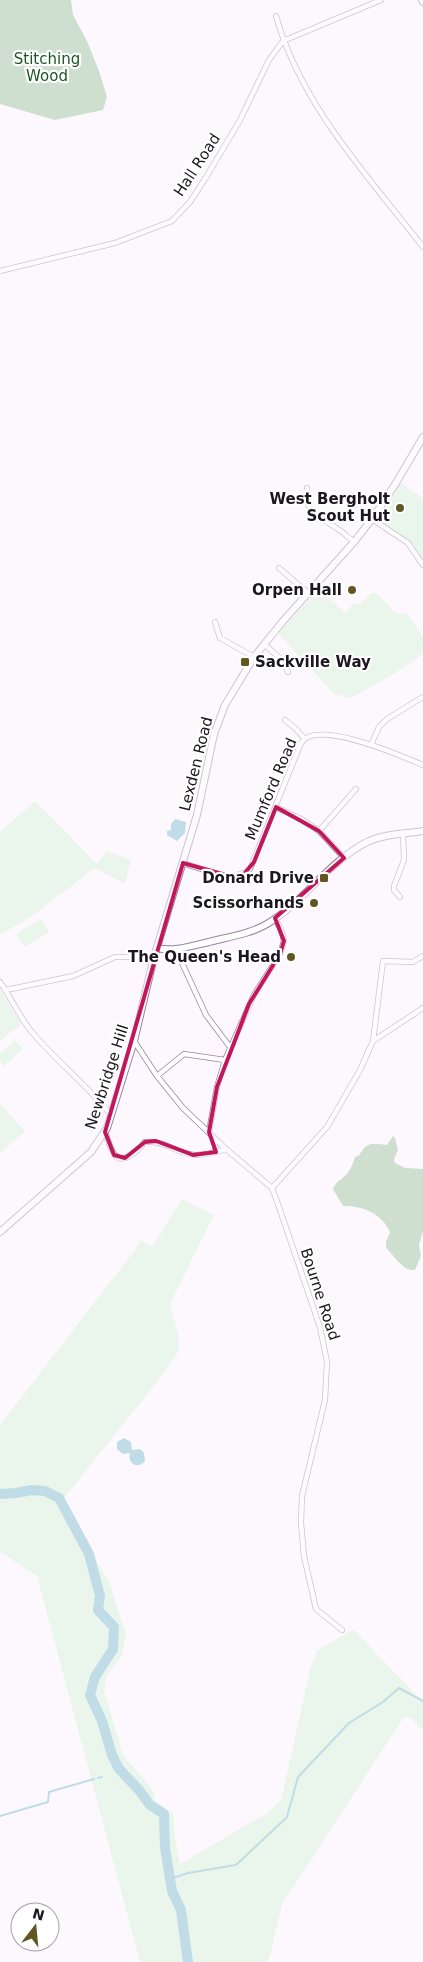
<svg xmlns="http://www.w3.org/2000/svg" width="423" height="1962" font-family="'DejaVu Sans',sans-serif">
<style>
.green{fill:#d3f2d4}
.forest{fill:#96c097}
.water{fill:#76bbcb}
.lines{fill:none;stroke-linecap:round;stroke-linejoin:round}
.stream{stroke:#76bbcb;stroke-width:2}
.river{stroke:#76bbcb;stroke-width:10}
.street-casing{stroke:#98849f;stroke-width:6}
.secondary-casing{stroke:#98849f;stroke-width:8}
.street{stroke:#fff;stroke-width:4.5}
.secondary{stroke:#fff;stroke-width:6}
.marked{fill:none;stroke:#c2185b;stroke-width:4;stroke-linejoin:round}
.poi-dot{fill:#635623;stroke:#fff;stroke-width:2}
.labels{text-anchor:middle;stroke-width:4.5;stroke-linejoin:round;paint-order:stroke}
.park-label{font-size:15px;fill:#1a5621;stroke:#fff}
.street-label{font-size:15px;fill:#1d1520;stroke:#fff}
.poi-label{font-size:15px;font-weight:bold;fill:#1d1520;stroke:#fff;text-anchor:end}
</style>
<rect width="100%" height="100%" fill="#fdf8fe"/>
<path class="green" d="M399 482 423 498V562L408 540 373 519Z
M319 589 345 613 353 604 355 605 357 603 360 605 371 593H377L395 613 407 614 423 637V654L392 675 351 698 334 694 278 633Z
M35 801 97 864 107 851 131 860 125 884 95 868 32 916 0 935V832Z
M41 919 49 932 24 947 16 934Z
M0 989 21 1024 0 1041Z
M15 1040 23 1049 4 1066 0 1061V1053Z
M0 1104 25 1131 0 1154Z
M182 1199 214 1215 170 1304 179 1336 178 1351 165 1372 64 1498 95 1560 108 1579 126 1635 121 1658 107 1675 104 1690 123 1755 153 1790 155 1801 173 1814 175 1836 180 1864 269 1812 281 1800 310 1670 317 1651 353 1629 415 1694 414 1697 423 1701V1730L409 1717H404L282 1904 270 1956 266 1962H140L37 1576 0 1552V1425L135 1250 140 1240 152 1247Z"/>
<path class="forest" d="M0 0H71L73 15 87 41 99 71 107 97 103 110 55 120 0 104Z
M393 1136 395 1138 398 1150 394 1159 395 1163 405 1168 423 1169V1231L419 1245 421 1256 415 1270C402 1271 395 1256 386 1248V1242L390 1232C381 1213 364 1206 343 1206L333 1189C336 1182 339 1181 345 1176 350 1171 353 1164 355 1157 362 1154 357 1157 362 1151 368 1141 377 1144 387 1145Z"/>
<path class="water" d="M175 819 186 822 185 833 177 841 167 835V831L171 830V824Z
M124 1438 131 1442 132 1450 140 1449 144 1453 145 1461C137 1470 127 1463 130 1453L123 1454 117 1449V1442Z"/>
<g class="lines">
<path class="stream" d="M98 1778 102 1777
M0 1816 48 1802 49 1792 94 1779
M170 1879 188 1873 236 1865 287 1817 298 1777 349 1723 383 1702 399 1688 423 1701"/>
<path class="river" d="M0 1494 16 1493 32 1490 45 1491 59 1498 89 1554 100 1596 98 1610 114 1627 113 1649 95 1677 90 1695 102 1721 112 1755 119 1769 139 1790 150 1805 164 1814 165 1848 172 1891 181 1910 188 1962"/>
<defs>
<path id="street" d="M276 16C301 105 367 175 423 247
M0 271 115 243 172 221 190 202 205 179 239 122 269 60 283 41 381 0
M307 488C305 517 318 515 338 529 344 533 349 538 354 542
M372 519 408 543 423 565
M279 568 308 593
M215 622 220 638 254 657
M264 644 283 661 288 672
M285 720 295 728 304 738
M371 745 379 727 387 719 423 697
M276 807 303 820 319 831 344 858
M319 831 356 789
M183 863C204 869 231 884 250 869L301 743C316 718 401 756 423 765
M400 897 394 890V886L404 860 403 834
M176 950 206 1015 230 1047
M0 982C11 998 19 1016 31 1031 56 1061 87 1085 111 1115
M6 990 73 976 115 957H154
M134 1041 157 1076 183 1108 226 1149 272 1188 279 1207 320 1327 327 1362 325 1400 302 1496 301 1523 304 1556 316 1609 342 1630
M373 1041 383 961 413 962 423 956
M157 1076 184 1054 225 1060
M105 1132C108 1139 110 1150 115 1155 124 1166 140 1148 145 1142 164 1140 178 1154 195 1155 205 1155 217 1152 226 1149
M209 1132 217 1087 225 1060 254 995 280 954 284 941 282 932 275 918
M214 1138 216 1152
M272 1188 327 1127 360 1070 373 1041 423 1008"/>
<path id="secondary" d="M422 0 423 2
M157 948C175 952 191 946 209 942 228 937 250 934 267 924 304 902 328 862 367 842 383 834 405 834 423 831
M0 1232 91 1152 107 1128 134 1041 154 957 197 815 214 734 225 705 254 657 283 621 354 542 372 519 396 483 423 437"/>
</defs>
<use href="#street" class="street-casing"/>
<use href="#secondary" class="secondary-casing"/>
<use href="#street" class="street"/>
<use href="#secondary" class="secondary"/>
</g>
<path d="M0 0H423V1962H0ZM276 807 319 831 344 858 275 918 284 941 280 954 249 1004 217 1087 209 1132 216 1152 193 1155 156 1141 145 1142 125 1158 114 1155 105 1132 183 863 233 877 244 874 254 862Z" fill="#fdf8fe" fill-opacity=".55" fill-rule="evenodd"/>
<path class="marked" d="M276 807 319 831 344 858 275 918 284 941 280 954 249 1004 217 1087 209 1132 216 1152 193 1155 156 1141 145 1142 125 1158 114 1155 105 1132 183 863 233 877 244 874 254 862Z"/>
<g class="poi-dot">
<circle cx="400" cy="508" r="5"/>
<circle cx="352" cy="590" r="5"/>
<rect x="240" y="657" width="10" height="10" rx="2.5"/>
<rect x="319" y="873" width="10" height="10" rx="2.5"/>
<circle cx="314" cy="903" r="5"/>
<circle cx="291" cy="957" r="5"/>
</g>
<g class="labels">
<g class="park-label">
<text x="47" y="64">Stitching<tspan x="47" dy="17">Wood</tspan></text>
</g>
<g class="street-label">
<text transform="translate(197 165) rotate(-57)" y="5">Hall Road</text>
<text transform="translate(196 764) rotate(-76)" y="5">Lexden Road</text>
<text transform="translate(271 789) rotate(-67)" y="5">Mumford Road</text>
<text transform="translate(107 1077) rotate(-72)" y="5">Newbridge Hill</text>
<text transform="translate(320 1294) rotate(72)" y="5">Bourne Road</text>
</g>
<g class="poi-label">
<text x="390" y="504">West Bergholt<tspan x="390" dy="17">Scout Hut</tspan></text>
<text x="342" y="595">Orpen Hall</text>
<text x="255" y="667" text-anchor="start">Sackville Way</text>
<text x="314" y="883">Donard Drive</text>
<text x="304" y="908">Scissorhands</text>
<text x="281" y="962">The Queen's Head</text>
</g>
</g>
<g transform="translate(35 1927) rotate(16)"><circle r="24" fill="#ffffff" stroke="#a5a1a6"/>
<path d="M0-4L9 19L0 12L-9 19Z" fill="#635623"/>
<text y="-8" font-size="14" font-weight="bold" text-anchor="middle" fill="#1d1520">N</text>
</g>
</svg>
